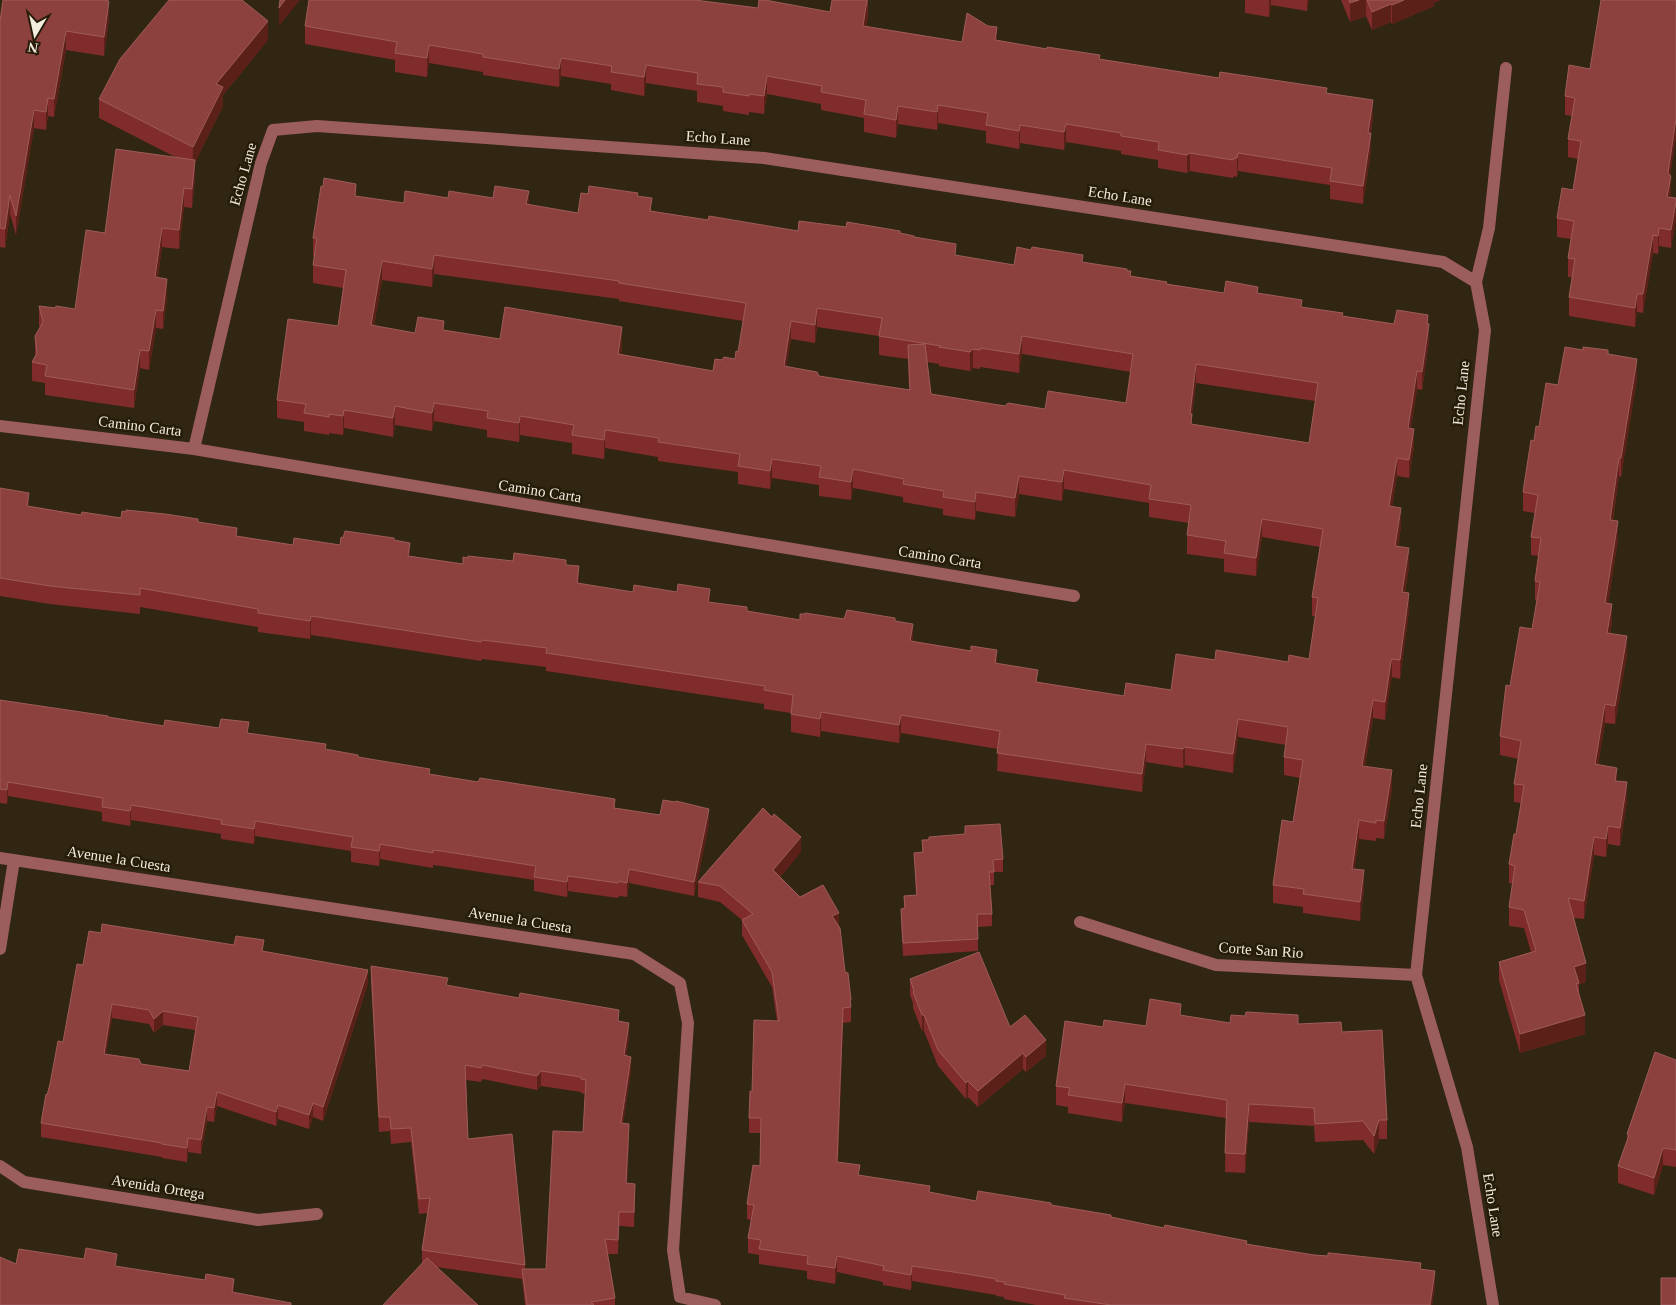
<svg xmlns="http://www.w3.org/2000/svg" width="1676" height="1305" font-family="'Times New Roman',serif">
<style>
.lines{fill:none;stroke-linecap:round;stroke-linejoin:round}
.street{stroke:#9c5d5d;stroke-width:12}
.wall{fill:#812c2c;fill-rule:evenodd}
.shaded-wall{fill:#5b2119}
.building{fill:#8d413f;stroke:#9d5c58;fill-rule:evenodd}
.labels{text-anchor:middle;stroke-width:5;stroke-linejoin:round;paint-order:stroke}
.street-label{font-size:15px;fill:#f3ede0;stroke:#261c08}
</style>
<rect width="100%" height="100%" fill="#302611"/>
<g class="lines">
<path class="street" d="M0 426 194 449 1074 596
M194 449 261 163 273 130 317 126 764 158 1443 262 1476 282
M0 858 634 954 680 983 688 1023 673 1250 680 1297 715 1305
M1080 922 1216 965 1416 975
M0 949 14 860
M0 1166 24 1182 258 1220 317 1214
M1493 1305 1467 1147 1416 975 1485 330 1476 282 1489 228 1506 68"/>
</g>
<path class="wall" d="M3 0H105L109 19 104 56 66 50 54 117 48 116 46 130 34 128 16 235 10 214 5 248 0 247V21Z
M868 0V16L866 26 962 42 997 40 1100 59 1219 78 1327 93 1373 118 1371 133V151L1363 204 1330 199V185L1238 171 1237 177 1234 176 1233 178 1190 171 1187 173 1158 168V160L1121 154V151L1066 142 1064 150 1020 143 1019 149 986 143V131L938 123 937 130 898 124 896 138 864 132V118L821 110V104L767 94 764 114 749 112V115L723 111V106L697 102V91L646 83 644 96 611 90V84L561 76 559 87 483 75V72L429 63 427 77 395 72V60L305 44V26L710 2 758 8 830 12Z
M1245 0H1309L1307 11 1271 5 1269 17 1245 13Z
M1341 0H1441L1434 3V6L1392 24 1391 22 1372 30 1366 16 1350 22Z
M1676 0V137L1670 175 1671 197 1676 198V220L1671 248 1659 246 1658 254 1653 253 1643 313 1637 312 1635 327 1569 316V297L1572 277H1568V258L1571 239 1557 237V218L1573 190 1578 159 1568 157V139L1572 116 1565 115V96L1590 69Z
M268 40 223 95V106L195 162V179L192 208 184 207 179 249 162 247 158 277 167 297 163 329 156 328 149 370 140 368 134 408 45 395V383L32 381V362L35 356V336L40 328 39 325V306L55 308 75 309 105 233 177 158 99 118V99Z
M588 194 638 196 652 211 708 220 798 231 846 227 900 233 914 237 956 256 1014 265 1083 262 1127 271 1131 276 1167 284 1224 293 1258 294 1302 307 1343 316 1394 324H1428L1429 342 1422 390 1417 389 1411 428 1414 447 1409 478 1397 476 1392 507 1401 527 1398 547 1409 567 1405 592 1409 611 1400 679 1392 677 1391 679 1385 720 1373 718 1365 766 1392 789 1384 839 1376 838V841L1359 839 1354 869 1364 889 1360 921 1303 913V907L1273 903V885L1293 822 1300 778 1284 775V757L1286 745 1238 737 1233 773 1185 765 1183 768 1146 762 1142 792 997 771 998 749 901 733 899 743 821 731 820 737 791 732V713L764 709V704L546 671V667L482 659 481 661 311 635 310 639 258 632V627L140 607V614L50 604 0 596V488L29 506 81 515 198 522 237 536 293 545H340L394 540 410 557 463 564 513 561 566 565 579 584 633 592 710 602 747 611 800 620 844 619 895 621 913 641 971 651V646L997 663 1038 682 1124 696 1171 690 1215 660 1288 662 1309 659 1315 616H1312V597L1320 547 1262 537 1256 576 1224 572V559L1187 554V535L1189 523 1149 517V503L1064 489 1062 501 1019 494 1015 517 976 511 975 520 943 515V509L903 502V497L853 488 851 500 819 496V485L772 478 770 489 738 484V472L658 461V457L605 448 604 459 572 454V443L520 435 519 442 487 437V430L434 421 432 431 395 425 393 437 344 428 343 435 329 433V435L304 431V422L277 418V400L338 326 343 288 313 283V265L314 256H313V238L356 196 404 203 448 198 529 205 578 213ZM434 274 619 299V301L743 321 738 352 735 359 722 360 713 371 621 354 622 346 500 339 444 330 415 333 374 326 382 280 432 287ZM817 327 879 336V355L908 359 909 390 819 376 786 367 791 339 815 343ZM1022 354 1131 372 1126 403 1045 409 1005 406 931 394 927 362 939 364V366L970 371 973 368 980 369V367L1019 373ZM1196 383 1315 401 1309 443 1192 425V414Z
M1608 354 1637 378 1621 477 1619 476 1613 520 1618 539 1608 604 1612 623 1610 633 1627 654 1615 724 1605 723 1598 765 1617 781 1627 801 1620 846 1608 844 1606 857 1594 855 1584 919 1574 918 1586 982 1579 984V994L1585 1034 1520 1053 1499 980V962L1531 952 1524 928 1509 926V907L1513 884 1509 883V864L1516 834 1521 803 1514 802V784L1518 759 1500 755V736L1510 686 1532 629 1537 600H1535V581L1538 556 1531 555V537L1535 513 1523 511V492L1534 441 1539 427 1558 385Z
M0 700 164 726 249 733 326 750 430 774 615 808 709 824 694 896 629 883 627 897 619 896 618 898 568 891 567 897 534 891V880L441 866 433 865V868L380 859 379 866 351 862V851L255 836 254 844 221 839V834L131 820 130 826 102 821V812L8 796 7 804 0 803Z
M772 817 801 852 780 877 800 897 839 927 845 972 851 1000V1022L843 1023 838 1162 860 1175 930 1192 976 1201 1051 1205 1247 1245 1314 1255 1421 1269 1435 1286 1432 1305H1036L1004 1299V1297L996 1296V1295L912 1281 911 1290 883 1285V1282L837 1272 835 1284 807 1279V1271L759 1264V1255L748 1253V1238L751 1220 747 1219V1204L760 1166V1133H749V1118L752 1092 777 1021 772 987 742 935V920L720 902 698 897V882Z
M965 826 1003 859V872H994V885H990L992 914V926L978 927V951L903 956 901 921V909L904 908V896L916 895 914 853 922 852V840L965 834Z
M101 933 264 951 368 984 323 1121 313 1117 309 1129 278 1119 276 1126 217 1106 214 1122 207 1121 201 1154 188 1152 187 1162 162 1158V1157L41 1137V1123L47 1095 63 1042 83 965ZM112 1018 149 1024 154 1033 163 1025 195 1030 189 1071 141 1064 106 1054Z
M371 966 448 985 619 1021 629 1037 626 1056 631 1071 623 1123 629 1138 627 1184 635 1198 634 1227 619 1226 618 1254H608L615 1298V1305H525L522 1279 436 1267 422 1264V1250L428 1213 419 1214 411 1142 391 1144 390 1131 379 1132 371 980ZM482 1079 537 1090 541 1086 581 1092V1093L585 1094 583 1132 546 1269H525V1265L468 1139 466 1080 481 1082Z
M910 979 1010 1027 1046 1056 1026 1072 1023 1069 978 1107 968 1097 966 1099 938 1066 924 1031H922L913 1008V1003L910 995Z
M1181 1016 1230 1023 1298 1024 1342 1032 1387 1120V1139H1379L1374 1154 1363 1140 1315 1142 1314 1126 1249 1122 1245 1173 1225 1172 1226 1118 1125 1103 1122 1122 1068 1113V1107L1056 1105V1086L1103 1027 1146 1026Z
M1676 1060V1167L1663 1165 1654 1195 1618 1183V1166L1627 1140V1134Z"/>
<path class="shaded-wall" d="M285 0H300L279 26V8Z
M867 0 868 16 863 44V26Z
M1269 0H1271V5L1269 17Z
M1307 0H1309L1307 11Z
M1359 0H1366V16L1350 22V3Z
M1404 0H1441L1434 3V6L1392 24V5Z
M109 1V19L104 56V37Z
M1391 4V22L1372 30V12Z
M268 21V40L223 95V106L195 162V179L192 208 193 147 216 84Z
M997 27V45L995 40Z
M66 31V50L54 117V99Z
M429 45V63L427 77V58Z
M561 58V76L559 87V69Z
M646 65V83L644 96V77Z
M767 76V94L764 114V96Z
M48 98V116L46 130V112Z
M1373 100V118L1368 151V133Z
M938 105V123L937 130V112Z
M898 106V124L896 138V120Z
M34 110V128L16 235V216Z
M1676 119V137L1668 191V173Z
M1066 124V142L1064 150V132Z
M1020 125V143L1019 149V131Z
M1371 133V151L1363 204V186Z
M1190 153V171L1187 173V155Z
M1238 153V171L1237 177V158Z
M1671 176V195L1667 215V197Z
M184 188V207L179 249V230Z
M529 191V209L526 204Z
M10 195V214L5 248V229Z
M1676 202V220L1671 248V230Z
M162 228V247L155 295V277Z
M1659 228V246L1658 254V236Z
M1653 235V253L1643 313V294Z
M434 255V274L432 287V269Z
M382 261V280L371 344V325Z
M167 279V297L163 329V311Z
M1637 294V312L1635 327V308Z
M817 308V327L815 343V325Z
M156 310V328L149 370V351Z
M1428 315 1429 342 1422 390V372Z
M791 321V339L784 385V366Z
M622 327V346L618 372V354Z
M1022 336V354L1019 373V354Z
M973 349V368L970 371V352Z
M140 350V368L134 408V390Z
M1637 359V378L1621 477V458Z
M1196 364V383L1191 419 1192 414V433L1190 414Z
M1417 371V389L1408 446V428Z
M434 403V421L432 431V413Z
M395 406V425L393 437V418Z
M344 410V428L343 435V416Z
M520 416V435L519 442V423Z
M1414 429V447L1409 478V460Z
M605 430V448L604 459V440Z
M1397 458V476L1389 525V506Z
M1619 458V476L1610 538V520Z
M772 459V478L770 489V471Z
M853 469V488L851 500V482Z
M1064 470V489L1062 501V482Z
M1019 476V494L1015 517V498Z
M976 492V511L975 520V502Z
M29 493V511L27 506Z
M1401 508V527L1395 565V546Z
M1262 519V537L1256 576V558Z
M1618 521V539L1605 622V603Z
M410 543V561L408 556Z
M1409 548V567L1402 610V592Z
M579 566V585L577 583Z
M710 589V608L708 602Z
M1409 593V611L1400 679V660Z
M1612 604V623L1607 651V633Z
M311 616V635L310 639V621Z
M913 624V642L910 641Z
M1627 636V654L1615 724V706Z
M997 650V668L995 663Z
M1392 659V677L1385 720V702Z
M1373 700V718L1362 784V766Z
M1605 704V723L1595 783V764Z
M821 712V731L820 737V719Z
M901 715V733L899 743V725Z
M1238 719V737L1233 773V754Z
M1146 744V762L1142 792V774Z
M1185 747V765L1183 768V749Z
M1617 768V786L1615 781Z
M1392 770V789L1384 839V821Z
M8 782V796L7 804V790Z
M1627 782V801L1620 846V828Z
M131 805V820L130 826V811Z
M709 809V824L694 896V882Z
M1359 820V839L1352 887V869Z
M255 821V836L254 844V829Z
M1608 826V844L1606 857V839Z
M801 837V852L773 885V870Z
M1594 837V855L1584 919V901Z
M380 844V859L379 866V851Z
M629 869V883L627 897V883Z
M1364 870V889L1360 921V902Z
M568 876V891L567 897V882Z
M839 913V928L832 916Z
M1586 963V982L1579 984 1574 967Z
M368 970V984L323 1121V1107Z
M112 1004V1018L104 1068V1054Z
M843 1008V1023L837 1177V1162Z
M163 1011V1025L154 1033V1019Z
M922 1015H924V1031H922Z
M1585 1015V1034L1520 1053V1034Z
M629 1023V1037L624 1070V1055Z
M1046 1040V1056L1026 1072V1057Z
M1023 1053V1069L978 1107V1091Z
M631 1057V1071L621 1138V1123Z
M541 1071V1086L537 1090V1076Z
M968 1081V1097L966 1099V1083Z
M1125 1084V1103L1122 1122V1103Z
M217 1092V1106L214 1122V1108Z
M313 1103V1117L309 1129V1115Z
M1249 1104V1122L1245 1173V1154Z
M278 1105V1119L276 1126V1112Z
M207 1107V1121L201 1154V1140Z
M1379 1120V1139L1374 1154V1136Z
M629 1124V1138L626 1198V1183Z
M188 1138V1152L187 1162V1148Z
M1663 1148V1165L1654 1195V1178Z
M837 1256V1272L835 1284V1268Z
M912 1266V1281L911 1290V1275Z
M1435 1271V1286L1432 1305H1430Z
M234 1279V1293L232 1292Z"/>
<path class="building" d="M3 0H104L109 1 104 37 66 31 54 99 48 98 46 112 34 110 16 216 10 195 5 229 0 228V21Z
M169 0H242L268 21 216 84 223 87 193 147 99 99 120 59Z
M280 0H285L279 8Z
M309 0H695L758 8 759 0H765L830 12 832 0H867L863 26 962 42 967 13 988 26 997 27 995 40 1047 49V47L1100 55 1099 59 1219 78 1220 72 1327 88 1326 93 1373 100 1368 133H1371L1363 186 1330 181 1332 168 1238 153 1237 158H1234L1233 160 1190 153 1187 155 1158 150 1159 142 1121 136V133L1066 124 1064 132 1020 125 1019 131 986 125 988 113 938 105 937 112 898 106 896 120 864 114 866 100 821 92 822 86 767 76 764 96 749 94V96L723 92V87L697 84 698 73 646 65 644 77 611 72 612 66 561 58 559 69 483 57V54L429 45 427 58 395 53 397 42 305 26Z
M1349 0H1359L1350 3Z
M1367 0H1404L1392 5 1391 4 1372 12Z
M1601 0H1676V119L1668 173 1671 176 1667 197 1676 198V202L1671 230 1659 228 1658 236 1653 235 1643 294H1637L1635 308 1569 297 1575 259 1568 258 1574 221 1557 218 1562 188 1573 190 1581 141 1568 139 1575 98 1565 96 1569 65 1590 69Z
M116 149 195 160 192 189 184 188 179 230 162 228 155 277 167 279 163 311 156 310 149 351 140 350 134 390 45 376 47 365 32 362 37 353 35 336 43 322 39 306 55 308 56 306 75 309 86 230 105 233Z
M324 178 356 184 355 196 404 203 405 191 448 198 449 191 493 198 495 186 529 191 526 204 578 213 581 193 588 194 589 186 638 193 637 196 652 198 650 211 708 220 709 216 798 231 799 221 846 227 847 222 900 231V233L914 236V237L956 244 955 255 1014 265 1017 247 1031 250 1032 247 1083 255 1082 262 1127 269V271H1131L1130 276 1167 282 1166 284 1224 293 1226 281 1258 287 1257 293 1302 300 1301 307 1343 313 1342 316 1394 324 1397 310 1428 315 1427 324H1429L1422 372 1417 371 1408 428 1414 429 1409 460 1397 458 1389 506 1401 508 1395 546 1409 548 1402 592 1409 593 1400 660 1392 659 1391 661 1385 702 1373 700 1362 766 1392 770 1384 821 1376 820V823L1359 820 1352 869 1364 870 1360 902 1303 894 1304 889 1273 885 1282 820 1293 822 1303 760 1284 757 1288 727 1238 719 1233 754 1185 747 1183 749 1146 744 1142 774 997 753 1000 731 901 715 899 725 821 712 820 719 791 714 793 695 764 690 765 686 546 653 547 648 482 640 481 642 311 616 310 621 258 613V609L140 588V595L50 586 0 578V488L29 493 27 506 81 515 82 512 121 518 122 511 126 512V510L165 514 198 519V522L237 528 236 536 293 545 294 538 340 545 341 537 343 538 345 531 394 538V540L410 543 408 556 463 564V557L468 558V556L513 561 514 553 566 560V565L579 566 577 583 633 592 634 585 677 592 678 584 710 589 708 602 747 607V611L800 620V614H805V613L844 619 847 610 895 618V621L913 624 910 641 971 651V646L997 650 995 663 1038 670 1036 682 1124 696 1126 683 1171 690 1176 654 1215 660 1216 650 1288 662 1289 655 1309 659 1318 598 1312 597 1323 529 1262 519 1256 558 1224 553 1226 541 1187 535 1191 505 1149 499 1151 485 1064 470 1062 482 1019 476 1015 498 976 492 975 502 943 497 944 491 903 484 904 479 853 469 851 482 819 477 821 466 772 459 770 471 738 466 740 454 658 442 659 438 605 430 604 440 572 435 574 425 520 416 519 423 487 418 488 411 434 403 432 413 395 406 393 418 344 410 343 416 329 414V417L304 413 306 404 277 400 288 319 338 326 346 270 313 265 317 238H313L321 186 323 187ZM434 255 619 281V283L746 303 738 352 736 351 735 359 724 357 722 360 715 359 713 371 618 354 622 327 505 307 500 339 443 330 444 321 418 317 415 333 371 325 382 261 432 269ZM817 308 882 318 879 336 941 346 939 347 970 352 973 349 980 350V348L1019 354 1022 336 1133 354 1126 403 1048 391 1045 409 1008 403 1005 406 931 394 925 344 908 345 910 390 819 376 817 372 784 366 791 321 815 325ZM1196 364 1318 383 1309 443 1191 424 1192 414H1190Z
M1565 347 1583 350V347L1608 350V354L1637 359 1621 458H1619L1610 520 1618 521 1605 603 1612 604 1607 633 1627 636 1615 706 1605 704 1595 764 1617 768 1615 781 1627 782 1620 828 1608 826 1606 839 1594 837 1584 901 1568 898 1586 963 1574 967 1579 983 1576 984 1585 1015 1520 1034 1499 962 1536 951 1524 910 1509 907 1515 866 1509 864 1514 834H1516L1524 785 1514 784 1521 741 1500 736 1506 685 1510 686 1520 627 1532 629 1540 582 1535 581 1541 538 1531 537 1538 495 1523 492 1531 440 1534 441 1536 426 1539 427 1546 383 1558 385Z
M0 700 108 716V717L164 726 165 720 219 728 221 719 249 722 247 733 326 744 325 749 358 755V757L430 769 429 774 478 782 480 778 615 799 614 808 660 815 663 800 675 802 676 801 709 809 694 882 629 869 627 883 619 881 618 883 568 876 567 882 534 877 536 866 441 851 433 850V853L380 844 379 851 351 847 353 837 255 821 254 829 221 824 222 820 131 805 130 811 102 807 103 798 8 782 7 790 0 789Z
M763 808 772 817 774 814 801 837 773 870 800 897 823 885 839 913 832 916 840 928 845 972 848 973 851 1000H850L851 1007 843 1008 837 1162 860 1165 858 1175 930 1186 929 1192 976 1201 978 1191 1051 1203V1205L1111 1215V1217L1164 1228 1165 1225 1247 1241 1246 1244 1314 1255 1328 1256V1253H1330L1421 1263 1420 1269 1435 1271 1430 1305H1111L1064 1298 1065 1295 1004 1284 1005 1282 996 1281V1279L967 1274 912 1266 911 1275 883 1270 884 1266 837 1256 835 1268 807 1264 808 1256 759 1249 761 1240 748 1238 754 1205 747 1204 753 1165 760 1166 761 1118H749L750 1091 752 1092 754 1020 779 1021 772 972 742 920 753 914 720 886 698 882Z
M1000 824 1003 859 993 860 994 872H989L992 914H977L978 939 903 943 901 909 905 908 904 896 917 895 914 853 923 852 922 840H929V837L965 834V826Z
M102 924 234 945 236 936 264 940 262 951 368 970 323 1107 313 1103 309 1115 278 1105 276 1112 217 1092 214 1108 207 1107 201 1140 188 1138 187 1148 162 1144V1143L41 1123 46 1094 47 1095 50 1084 58 1041 63 1042 77 964 83 965 89 931 101 933ZM112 1004 149 1010 154 1019 163 1011 198 1017 189 1071 141 1064 139 1059 104 1054Z
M979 952 1010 1027 1025 1015 1046 1040 1026 1057 1023 1053 978 1091 968 1081 966 1083 938 1050 924 1015H922L913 992 914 991 910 979Z
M371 966 448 978 446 985 519 998 520 993 619 1010 618 1021 629 1023 624 1055 631 1057 621 1123 629 1124 626 1183 635 1184 634 1212H619L618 1240 605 1239 615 1298 591 1302 594 1305H527L522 1269H546L553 1131 583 1132 586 1080 581 1079V1077L541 1071 537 1076 482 1065 481 1068 465 1065 468 1139 512 1134 525 1265 422 1250 430 1198 419 1199 411 1128 391 1129 390 1117H379Z
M1150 999 1181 1004 1180 1015 1230 1023 1231 1015 1245 1016 1246 1012 1298 1015V1024L1341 1022 1342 1032 1382 1030 1387 1120H1379L1374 1136 1363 1121 1315 1124 1314 1108 1249 1104 1245 1154 1225 1153 1227 1100 1125 1084 1122 1103 1068 1095 1070 1088 1056 1086 1065 1021 1103 1027 1104 1020 1146 1026Z
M1655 1052 1676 1060V1150L1663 1148 1654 1178 1618 1166 1629 1135 1627 1134Z
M86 1248 117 1254 115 1266 205 1280 206 1274 234 1279 232 1292 291 1303V1305H0V1257L16 1264 19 1249 84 1259Z
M427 1258 478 1305H383Z
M1661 1278H1676V1305H1661Z"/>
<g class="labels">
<g class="street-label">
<text transform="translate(718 138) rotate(4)" y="5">Echo Lane</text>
<text transform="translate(243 174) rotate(-74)" y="5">Echo Lane</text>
<text transform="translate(1120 196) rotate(9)" y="5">Echo Lane</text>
<text transform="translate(1461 393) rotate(-84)" y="5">Echo Lane</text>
<text transform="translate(140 426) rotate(7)" y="5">Camino Carta</text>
<text transform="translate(540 491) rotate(9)" y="5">Camino Carta</text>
<text transform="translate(940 557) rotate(9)" y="5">Camino Carta</text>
<text transform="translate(1419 796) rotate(-84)" y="5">Echo Lane</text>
<text transform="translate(119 859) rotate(9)" y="5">Avenue la Cuesta</text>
<text transform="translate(520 920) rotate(9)" y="5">Avenue la Cuesta</text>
<text transform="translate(1261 950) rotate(4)" y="5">Corte San Rio</text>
<text transform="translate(158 1187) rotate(9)" y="5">Avenida Ortega</text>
<text transform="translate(1493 1205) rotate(81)" y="5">Echo Lane</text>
</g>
</g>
<g transform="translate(35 35) rotate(189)" stroke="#261c08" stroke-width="4" paint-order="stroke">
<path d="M0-4L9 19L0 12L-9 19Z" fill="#f3ede0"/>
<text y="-8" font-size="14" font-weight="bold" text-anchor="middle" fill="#f3ede0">N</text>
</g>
</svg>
